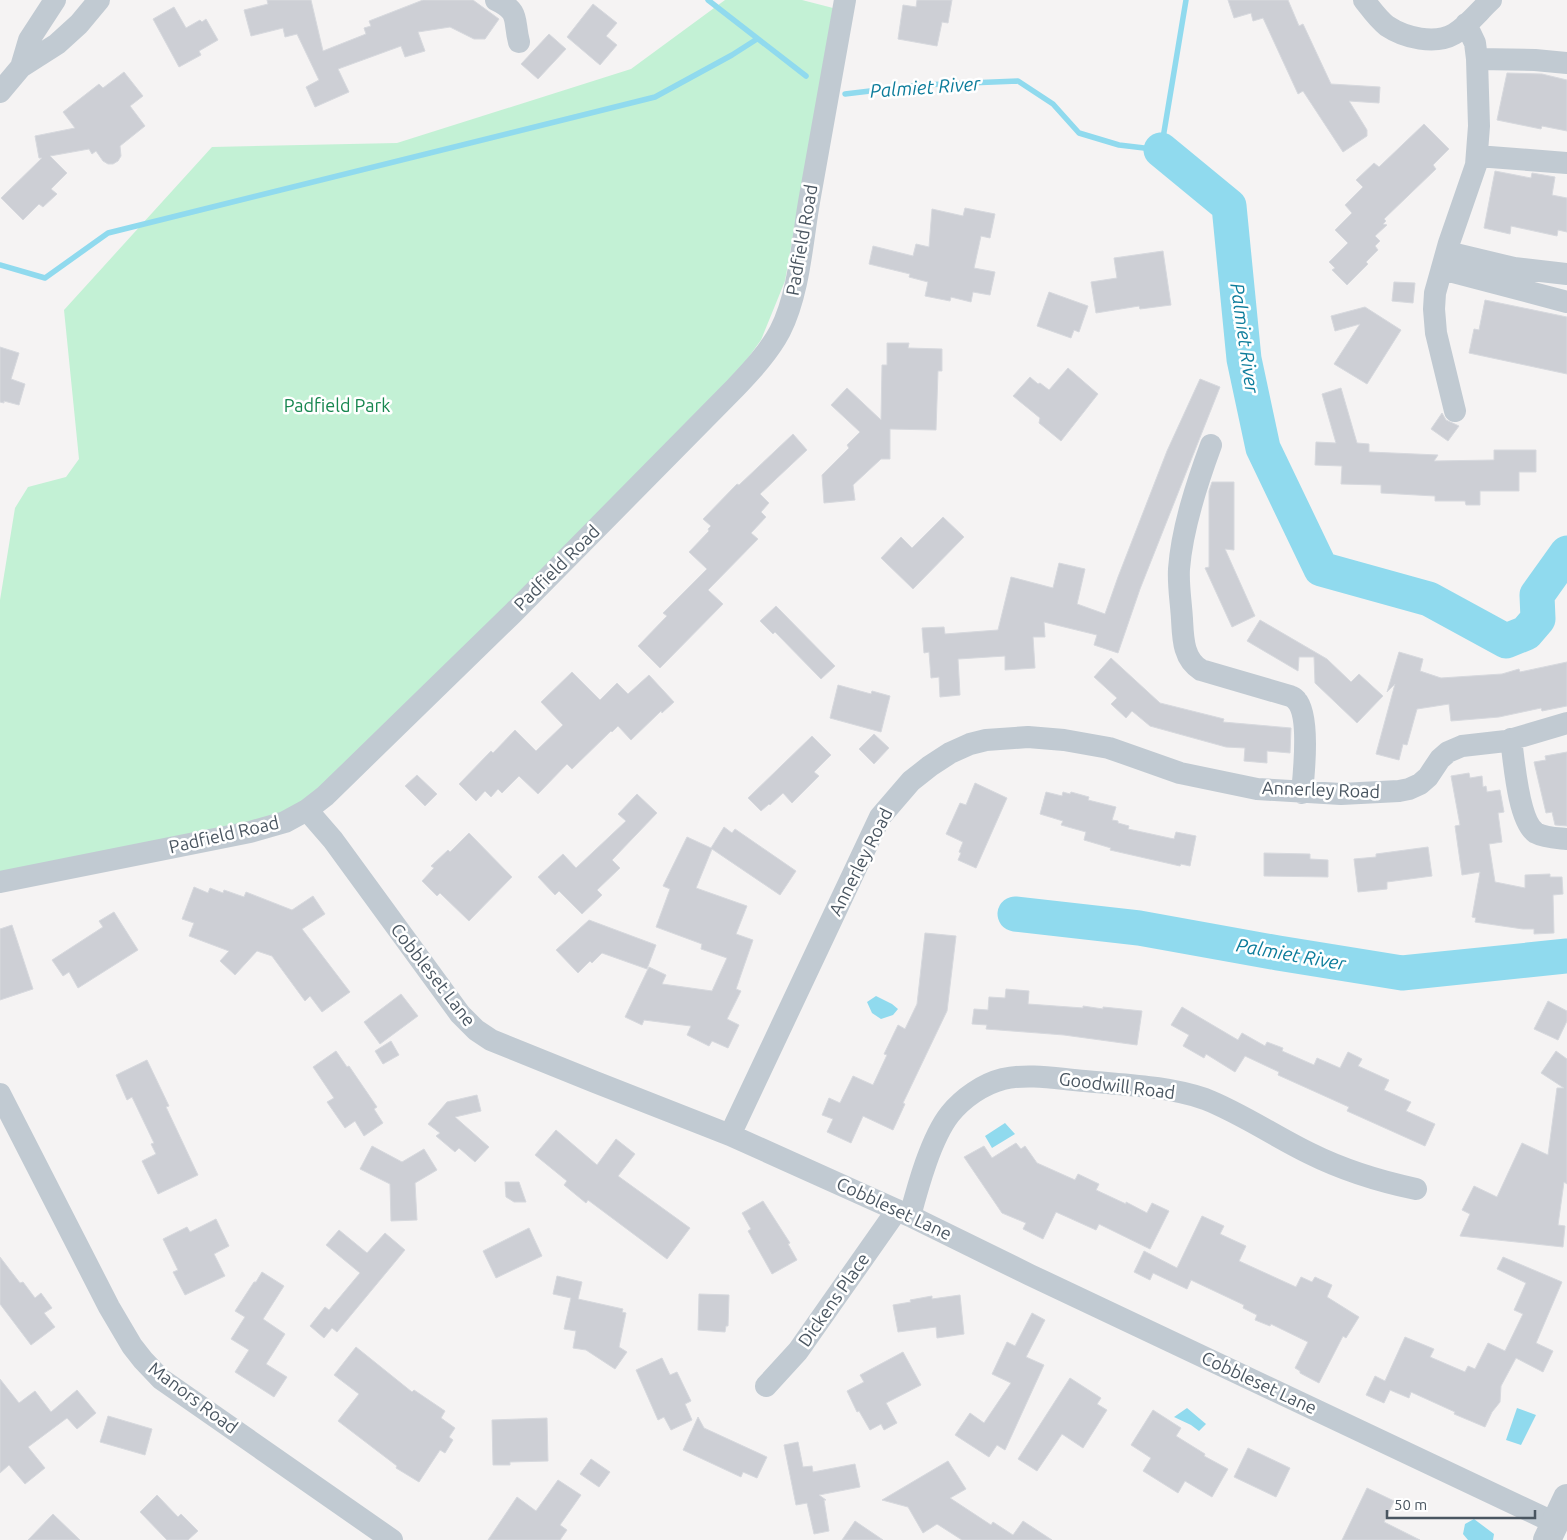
<svg xmlns="http://www.w3.org/2000/svg" width="1567" height="1540" font-family="Ubuntu,sans-serif">
<style>
.green{fill:#c3f1d5}
.water{fill:#90daee}
.lines{fill:none;stroke-linecap:round;stroke-linejoin:round}
.stream{stroke:#90daee;stroke-width:5.5}
.river{stroke:#90daee;stroke-width:35}
.building{fill:#cdcfd5;stroke:#d7d9de}
.minor{stroke:#c1cad2;stroke-width:22}
.tertiary{stroke:#c1cad2;stroke-width:28}
.labels{text-anchor:middle;stroke-width:5;stroke-linejoin:round;paint-order:stroke}
.street-label{font-size:18px;fill:#4a5661;stroke:#fff}
.park-label{font-size:18px;fill:#17864f;stroke:#fff}
.water-label{font-size:19px;font-style:italic;fill:#0c7c9b;stroke:#fff}
</style>
<rect width="100%" height="100%" fill="#f5f3f3"/>
<path class="green" d="M725 0H802L833 8 785 281 761 340 730 383 338 776 269 826 0 872V600L15 508 28 487 66 477 79 459 64 310 212 147 397 143 631 69Z"/>
<path class="water" d="M876 996 892 1004 898 1009 893 1015 881 1019 872 1013 867 1002Z
M1005 1123 1015 1134 992 1148 985 1136Z
M1187 1408 1206 1424 1199 1431 1191 1425 1174 1417Z
M1517 1408 1536 1415 1521 1445 1506 1440Z
M1474 1519 1494 1534 1493 1540H1468L1463 1534 1465 1524Z"/>
<g class="lines">
<path class="stream" d="M708 0 806 76
M845 94 920 85 1018 81 1053 104 1079 133 1119 145 1161 150 1186 0
M0 265 45 278 108 233 655 97 732 55 757 39"/>
<path class="river" d="M1161 150 1229 206 1244 359 1263 448 1321 569 1429 599 1506 641 1526 633 1538 619 1537 595 1567 553
M1015 914 1139 928 1278 953 1402 973 1567 956"/>
</g>
<path class="building" d="M267 0H311L323 51 366 34 364 28 371 26 369 21 423 0H473L499 19 485 39H474L450 27 418 32 425 51 405 57 401 46 338 69 349 92 315 107 306 87 319 80 297 34 285 37 283 28 251 36 244 10 268 4Z
M917 0H952L948 23 942 22 937 46 898 39 903 5 916 7Z
M1228 0H1288L1299 26 1303 24 1331 84 1380 87 1379 103 1349 101 1367 130V136L1343 152 1303 91 1298 94 1263 18 1253 21 1251 13 1234 18Z
M593 4 617 23 606 36 617 45 600 65 567 37Z
M174 7 186 28 200 20 202 22 206 19 218 40 199 51 201 55 179 67 153 19Z
M549 34 566 49 538 79 521 64Z
M124 72 143 96 130 106 145 126 120 146 121 156 118 161 113 164H108L103 161 96 151 92 154 89 149 50 156 67 173 51 189 57 194 43 207 39 204 23 220 1 198 42 158H39L35 136 75 128 63 112 99 84 103 88Z
M1507 73 1542 74 1567 80V131L1542 126 1541 129 1497 120Z
M1424 124 1449 149 1433 165 1436 169 1384 219 1386 221 1383 224 1387 225 1375 236 1380 241 1375 246 1378 250 1366 262 1368 264 1347 285 1332 270 1335 268 1329 262 1348 243 1335 230 1352 213 1345 205 1363 187 1356 180 1374 163 1379 167Z
M1495 171 1531 178 1532 173 1555 177 1552 195 1567 198V232L1558 230 1557 236 1511 226 1510 234 1484 228Z
M965 208 995 214 990 238 981 236 974 268 995 272 990 295 973 292 971 302 951 297 950 301 925 296 928 282 909 277 910 274 869 264 873 246 913 256 916 244 929 247 932 209 963 216Z
M1163 251 1171 305 1140 309 1139 306 1096 313 1091 282 1117 278 1114 258Z
M1394 282 1415 283 1413 303 1392 301Z
M1049 292 1088 306 1079 332 1074 330 1071 338 1037 326Z
M1485 300 1567 317V374L1469 353 1474 329 1479 330Z
M1365 307 1401 330 1367 384 1334 364 1360 324 1335 331 1331 316Z
M887 343H909L908 348 942 349V371H938L936 430 890 429V459H881L853 485 855 500 824 503 822 475 849 448 847 445 860 432 831 405 847 388 881 420 882 365H887Z
M0 347 19 353 11 379 25 384 19 405 4 401V403L0 402Z
M1068 368 1098 394 1061 441 1039 423 1040 418 1013 396 1030 377 1038 384 1040 383 1049 390Z
M1200 379 1220 387 1140 589 1118 653 1094 645 1097 635 1044 622 1045 637H1033L1035 668 1005 670V656L958 659 960 695 940 697 939 677 931 678 929 652 924 653 922 628 944 627 945 634 998 630 1011 577 1053 588 1059 563 1085 569 1077 604 1105 614 1118 577 1167 451Z
M1341 388 1357 443 1369 444V452L1438 455 1434 461 1494 460V450H1536V472H1519V491H1480V505H1466L1465 501H1435V496L1381 493V485L1341 484 1342 466 1315 465 1316 442 1336 443 1322 394Z
M1442 413 1446 420 1459 426 1448 441 1431 429Z
M793 434 807 450 760 494 769 503 761 512 766 517 751 533 758 539 708 590 723 604 660 668 638 646 667 616 663 613 707 569 689 552 709 531 708 529 711 526 703 519 737 484 739 485Z
M1212 482H1234V550L1225 549 1255 616 1232 627 1205 568 1209 567V491Z
M943 517 964 537 913 589 881 558 901 537 912 548Z
M776 606 835 666 821 679 775 632 773 634 760 621Z
M1260 620 1327 659 1351 682 1359 674 1383 696 1357 723 1315 683 1314 657H1299L1298 671 1247 641Z
M1399 652 1423 659 1420 671 1441 678 1502 674 1519 669 1520 672 1567 662V706L1542 711 1541 708 1499 717 1451 721 1449 704 1417 709 1407 745 1403 744 1399 760 1376 754 1395 684 1387 692Z
M1111 658 1160 703 1224 719 1223 722 1291 728 1290 753 1267 751V763L1244 761 1245 748 1226 747 1150 726 1132 711 1126 718 1111 704 1117 698 1094 677Z
M572 672 600 700 617 683 628 694 649 675 674 702 662 713 661 711 631 740 618 726 612 732 611 731 572 769 567 764 538 794 519 776 502 793 498 789 491 797 485 791 476 801 459 784 491 751 493 753 515 730 536 751 563 725 541 702Z
M838 685 871 694 872 691 890 696 881 732 830 718Z
M874 734 889 748 874 764 859 749Z
M812 736 831 755 814 772 819 776 792 803 783 793 770 805 769 804 761 811 748 798Z
M1567 752V826L1555 825 1552 812 1546 813 1534 762 1546 760 1545 756Z
M1469 773 1470 778 1482 776 1483 787 1486 786 1487 792 1500 790 1504 812 1498 813 1502 842 1489 844 1495 882 1525 888V875L1550 874V877H1562L1563 894 1553 895 1554 933 1534 934V929H1523L1475 922 1476 918 1472 917 1480 872 1462 875 1455 826 1460 825 1451 776Z
M417 775 437 794 425 806 405 786Z
M975 783 1007 798 976 868 958 860 961 853 959 852 963 842 946 834 960 803 966 805Z
M1046 792 1062 796 1063 792 1070 794 1071 792 1089 797 1088 800 1116 807 1112 820 1118 821V823L1129 826 1128 829 1174 839 1176 832 1196 836 1190 866 1181 864 1180 866 1110 850 1111 848 1084 840 1086 832 1061 825 1063 821 1040 814Z
M637 794 657 813 612 860 620 868 597 890 602 895 582 914 559 891 555 895 538 877 563 854 576 868 626 821 618 814Z
M724 827 732 833 735 829 796 871 780 895 712 849 696 888 747 906 736 934 753 940 736 989 741 991 727 1019 739 1025 728 1048 712 1041 709 1046 687 1035 691 1026 644 1020 642 1025 625 1017 649 967 666 975 662 984 712 991 727 958 701 949 702 944 656 927 670 889 663 886 687 837 711 848Z
M469 833 512 877 469 921 440 893 437 896 422 881 434 868 431 866 448 850 450 852Z
M1428 847 1432 876 1387 882V889L1358 892 1354 859 1376 857V854Z
M1264 853 1310 854V859L1328 860V877L1264 876Z
M194 887 208 893 210 888 223 893 224 890 244 897 246 892 292 910 313 896 325 914 302 929 350 992 322 1012 310 996 305 1001 272 956 257 951 235 975 220 961 229 951 189 936 194 923 182 919Z
M114 912 138 950 78 988 69 972 63 976 52 960 103 927 99 921Z
M589 920 656 945 647 969 602 953 592 963 590 961 578 973 556 950Z
M12 925 33 989 0 1000V929Z
M925 933 956 936 947 1011 903 1103 905 1104 893 1130 863 1116 851 1143 827 1132 833 1119 822 1115 829 1098 840 1103 853 1076 873 1085 887 1055 884 1054 898 1025 905 1029 917 1004Z
M1006 989 1029 991 1028 1004 1083 1008V1006L1103 1009V1007L1142 1011 1137 1045 1064 1035 986 1029 987 1025 972 1024 974 1009 988 1010 989 997 1005 998Z
M401 994 418 1016 380 1044 364 1022Z
M1548 1001 1567 1011V1021L1558 1040 1534 1029Z
M1182 1007 1238 1040 1242 1033 1265 1046 1267 1042 1283 1048 1282 1051 1314 1065 1317 1058 1340 1068 1348 1052 1362 1059 1358 1066 1389 1080 1384 1090 1411 1102 1406 1111 1435 1124 1425 1146 1347 1111 1349 1107 1278 1075 1279 1072 1245 1056 1235 1072 1206 1054 1204 1058 1183 1046 1189 1035 1171 1025Z
M391 1041 399 1055 383 1064 375 1051Z
M336 1051 347 1067 349 1066 377 1107 374 1109 383 1123 364 1136 355 1121 345 1128 327 1102 334 1098 313 1067Z
M1556 1051 1567 1059V1184L1564 1182 1558 1225 1565 1226 1563 1247 1460 1236 1470 1214 1462 1210 1474 1186 1497 1197 1522 1143 1548 1155 1557 1088H1564L1541 1073Z
M147 1060 169 1106 166 1107 198 1175 158 1194 142 1161 156 1154 151 1144 154 1143 132 1097 127 1100 116 1075Z
M477 1095 481 1111 455 1117 489 1147 475 1162 459 1148 455 1152 436 1136 440 1133 428 1124 447 1102Z
M556 1130 597 1165 616 1139 635 1154 618 1176 690 1228 667 1259 588 1200 586 1203 564 1185 567 1181 535 1155Z
M1016 1143 1021 1149 1025 1146 1037 1163 1075 1180 1078 1174 1099 1184 1096 1190 1126 1204V1202L1147 1213 1152 1203 1169 1211 1150 1249 1099 1224 1096 1230 1056 1212 1043 1239 1023 1229 1026 1223 1002 1213 964 1157 984 1146 992 1158Z
M372 1146 402 1162 424 1149 437 1170 415 1183 417 1220 391 1221 390 1184 360 1169Z
M505 1182H519L526 1202H514L506 1197Z
M763 1201 790 1243 788 1244 797 1260 772 1274 748 1231 751 1229 742 1213Z
M1202 1216 1224 1226 1220 1234 1246 1246 1239 1261 1296 1287 1301 1277 1312 1282 1315 1277 1332 1285 1327 1297 1359 1317 1346 1338 1343 1336 1319 1383 1300 1373V1371L1295 1368 1308 1342 1271 1324 1270 1326 1255 1320 1257 1315 1243 1308 1244 1305 1191 1280 1187 1289 1153 1273 1150 1280 1134 1272 1144 1251 1177 1268Z
M216 1219 229 1246 214 1254 225 1276 185 1295 173 1272 178 1270 163 1239 187 1227 190 1232Z
M529 1228 542 1256 496 1278 483 1251Z
M339 1230 367 1253 385 1233 405 1250 337 1332 332 1328 324 1338 310 1326 325 1307 329 1310 360 1273 326 1245Z
M0 1257 20 1283 23 1282 35 1298 41 1293 52 1308 44 1313 55 1327 31 1345 0 1304Z
M1503 1257 1562 1282 1536 1343 1553 1351 1543 1372 1516 1358 1501 1386 1500 1402 1492 1412 1485 1427 1454 1414 1455 1412 1411 1392 1409 1398 1390 1390 1384 1403 1366 1395 1375 1376 1385 1381 1405 1337 1434 1349 1430 1357 1465 1372 1468 1366 1475 1369 1488 1343 1505 1351 1523 1314 1514 1310 1526 1283 1497 1269Z
M262 1272 284 1286 263 1319 285 1334 266 1364 287 1377 274 1397 235 1372 249 1350 231 1339 245 1317 235 1311 254 1282H256Z
M557 1276 582 1282 578 1299 623 1309 622 1312 626 1313 619 1347 627 1352 615 1369 586 1350 573 1348 576 1331 564 1329 571 1298 553 1294Z
M699 1294 729 1295 728 1326H726L725 1332 698 1330Z
M960 1295 964 1334 937 1338 936 1327 898 1332 893 1305 911 1302 910 1300 932 1296V1299Z
M1032 1313 1045 1320 1026 1357 1044 1365 1005 1450 997 1445 989 1457 955 1435 970 1413 984 1423 1011 1383 992 1374 1007 1342 1015 1346Z
M356 1347 412 1392 414 1390 445 1411 441 1418 455 1428 449 1437 453 1440 445 1453 440 1450 419 1482 396 1468 397 1466 338 1421 359 1394 334 1375Z
M903 1352 921 1385 886 1403 897 1423 884 1430 881 1424 870 1430 859 1411 857 1412 847 1391 864 1382 860 1375Z
M662 1358 670 1375 677 1372 691 1401 685 1404 692 1420 671 1430 664 1417 658 1420 636 1370Z
M1070 1378 1101 1398 1097 1404 1107 1410 1083 1448 1062 1434 1037 1471 1018 1459Z
M0 1379 19 1403 35 1391 51 1412 77 1390 96 1413 77 1429 67 1418 28 1447 45 1468 25 1484 9 1465 0 1473Z
M1153 1410 1181 1428 1176 1436 1205 1454 1204 1456 1228 1469 1212 1497 1185 1481 1178 1493 1143 1471 1151 1458 1131 1445Z
M108 1416 152 1429 145 1455 100 1442Z
M698 1417 704 1428 767 1457 757 1478 743 1472 741 1477 683 1450Z
M547 1418 548 1461 510 1462V1465H493L492 1420Z
M798 1442 803 1467 812 1466 813 1472 855 1464 860 1487 819 1495 826 1500H824L829 1531 814 1534 807 1503 796 1505 784 1445Z
M1248 1448 1290 1468 1276 1497 1234 1477Z
M591 1459 610 1472 599 1487 580 1474Z
M948 1461 966 1489 950 1498 991 1525 993 1522 1013 1535 1023 1521 1052 1540H962L937 1524 923 1533 908 1507 882 1500Z
M558 1480 581 1495 560 1525 567 1530 560 1540H488L517 1497 536 1511Z
M1367 1488 1394 1501 1384 1522 1420 1540H1342Z
M157 1495 178 1517 181 1514 198 1531 188 1540H167L140 1512Z
M53 1514 80 1540H28Z
M855 1521 883 1540H842Z"/>
<g class="lines">
<path class="minor" d="M496 0C521 12 513 20 519 42
M1364 0C1371 9 1378 19 1387 26 1405 38 1435 45 1454 34 1468 26 1479 11 1491 0
M1477 59 1535 60 1567 63
M21 67 29 40 55 0
M0 92 21 67 57 44 79 24 99 0
M1477 156 1567 163
M1447 252 1514 268 1567 274
M1442 269 1567 302
M1455 411 1436 333 1434 309 1435 293 1449 243 1476 165 1479 126 1477 59 1475 43 1466 24
M1211 445C1197 483 1182 528 1179 569 1178 585 1181 602 1182 619 1183 638 1183 659 1201 670L1290 696C1292 697 1295 698 1296 700 1310 714 1304 773 1302 793
M1511 739C1514 760 1518 821 1536 833 1545 838 1557 838 1567 839
M307 810 333 840 460 1014 476 1030 491 1040 595 1082 730 1135 910 1216 1030 1275 1555 1523
M0 882 250 832 285 822 307 810 325 796 512 614 736 387C752 370 769 352 780 331 799 294 802 243 809 202 821 134 833 67 845 0
M0 1094 109 1307 132 1346 143 1360 161 1379 392 1540
M730 1135 880 817 911 781 930 766 950 753 970 744 986 740 1028 737 1064 740 1109 748 1180 773 1257 789 1341 794 1399 791 1409 789 1420 784 1428 777 1440 759 1448 752 1462 746 1506 741 1567 723
M910 1216C918 1186 931 1138 950 1114 963 1098 983 1084 1003 1079 1030 1073 1058 1079 1085 1081 1125 1085 1167 1086 1205 1099 1241 1113 1274 1136 1309 1153 1343 1170 1378 1181 1416 1189
M766 1386 798 1351 897 1210"/>
<path class="tertiary" d="M1547 1540 1567 1498"/>
</g>
<g class="labels">
<g class="street-label">
<text transform="translate(802 240) rotate(-80)" y="6">Padfield Road</text>
<text transform="translate(557 568) rotate(-45)" y="6">Padfield Road</text>
<text transform="translate(1321 790) rotate(2)" y="6">Annerley Road</text>
<text transform="translate(224 835) rotate(-13)" y="6">Padfield Road</text>
<text transform="translate(861 862) rotate(-63)" y="6">Annerley Road</text>
<text transform="translate(433 975) rotate(52)" y="6">Cobbleset Lane</text>
<text transform="translate(1117 1086) rotate(7)" y="6">Goodwill Road</text>
<text transform="translate(894 1209) rotate(25)" y="6">Cobbleset Lane</text>
<text transform="translate(834 1300) rotate(-55)" y="6">Dickens Place</text>
<text transform="translate(1259 1383) rotate(25)" y="6">Cobbleset Lane</text>
<text transform="translate(193 1398) rotate(37)" y="6">Manors Road</text>
</g>
<g class="park-label">
<text x="337" y="412">Padfield Park</text>
</g>
<g class="water-label">
<text transform="translate(925 87) rotate(-4)" y="7">Palmiet River</text>
<text transform="translate(1245 338) rotate(82)" y="7">Palmiet River</text>
<text transform="translate(1291 954) rotate(10)" y="7">Palmiet River</text>
</g>
</g>
<path d="M1387 1510v8h148v-8" fill="none" stroke="#4a5661" stroke-width="2.5"/>
<text x="1394" y="1510" font-size="15" fill="#4a5661" stroke="#ffffff" stroke-width="4" paint-order="stroke">50 m</text>
</svg>
